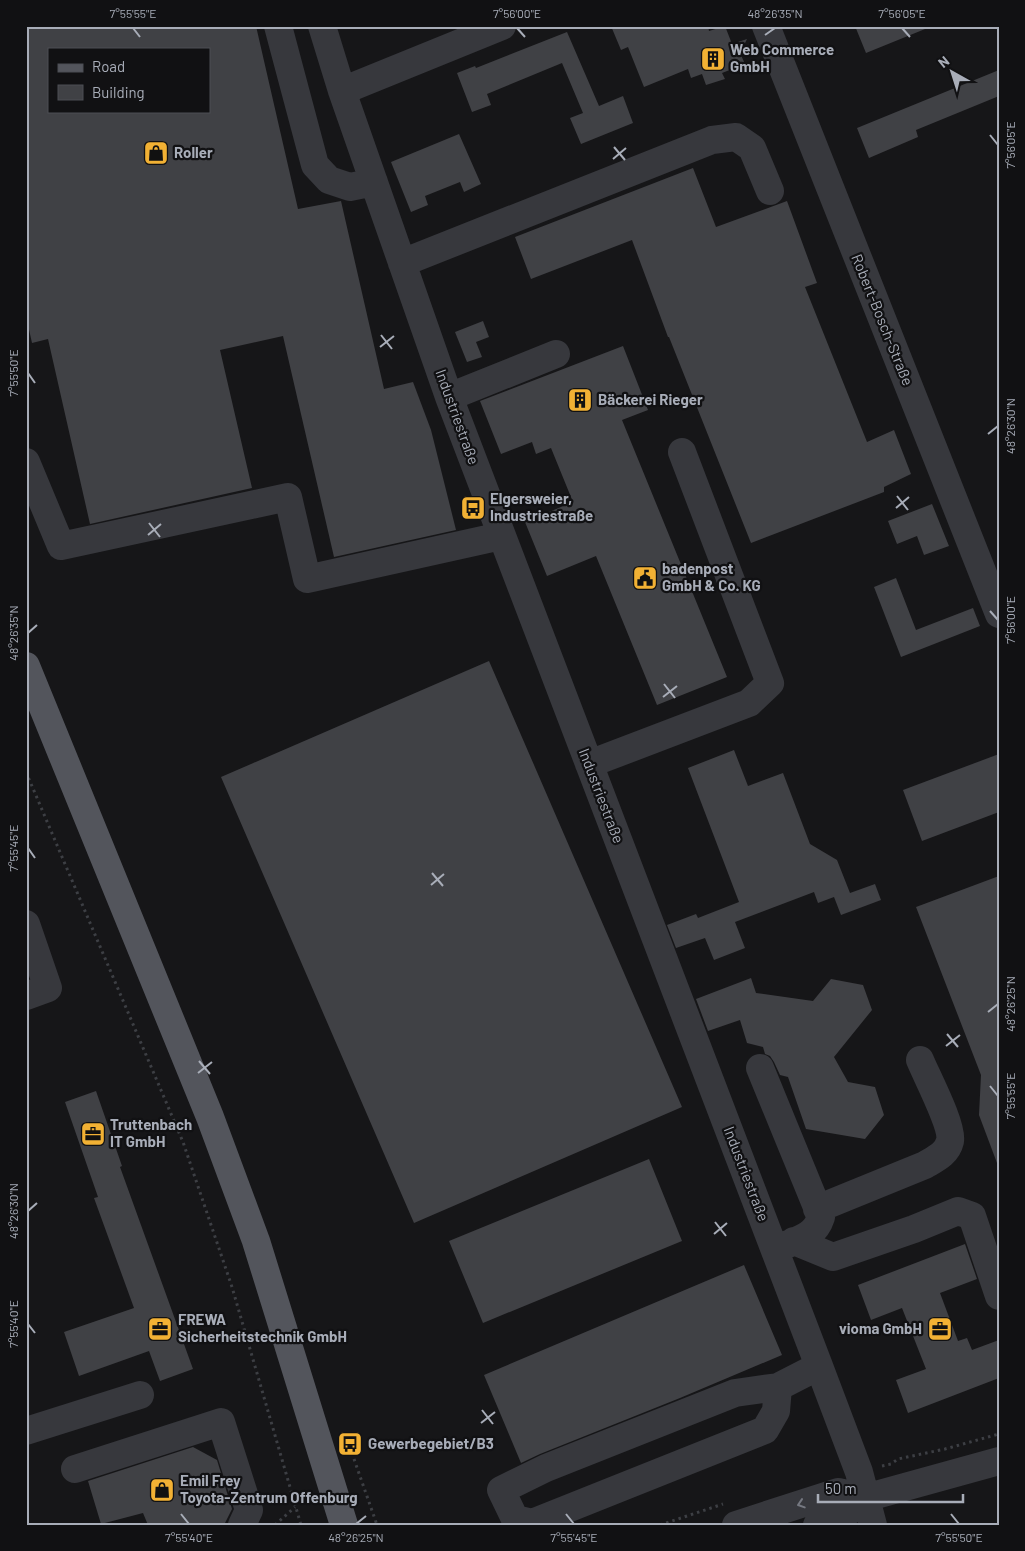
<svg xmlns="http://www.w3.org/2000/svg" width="1025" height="1551" font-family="Barlow,sans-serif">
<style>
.building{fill:#404145;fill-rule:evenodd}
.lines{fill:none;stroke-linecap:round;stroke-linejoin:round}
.path{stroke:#3d3f44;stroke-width:3;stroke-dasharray:2.5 4;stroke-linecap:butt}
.minor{stroke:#37383d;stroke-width:28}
.major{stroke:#53555c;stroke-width:28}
.oneway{stroke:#757881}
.ticks{fill:none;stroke:#a8adb8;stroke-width:2}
.labels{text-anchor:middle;stroke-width:4.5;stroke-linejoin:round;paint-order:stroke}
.poi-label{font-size:15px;font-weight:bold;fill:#a8adb8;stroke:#111113;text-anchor:start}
.street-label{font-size:15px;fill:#a8adb8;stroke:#111113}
.neatline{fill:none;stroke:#a8adb8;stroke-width:2}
.ticks-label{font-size:12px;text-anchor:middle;fill:#a8adb8}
</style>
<rect width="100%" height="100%" fill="#161618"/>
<path class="building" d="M26 26H256L298 209 341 201 384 389 413 382 431 430 456 530 334 557 283 336 220 350 252 488 90 524 48 339 32 343 26 316ZM49 49H209V111H49Z
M611 26H708L709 31 725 26 732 44 747 39 740 53 745 64 722 73 725 79 706 85 702 74 691 78 688 69 644 87 628 47 621 50Z
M855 26H930V27L866 53Z
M567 32 599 106 623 96 633 123 581 144 570 118 583 113 562 63 487 94 491 105 472 112 457 73 475 66 476 68Z
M999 70V96L916 130 918 137 869 158 857 128Z
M459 134 481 184 464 192 460 182 425 196 428 205 411 212 391 162Z
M693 168 716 227 787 201 817 283 805 287 867 442 894 430 911 474 884 487V492L751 543 669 337H668L632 240 531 279 515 237Z
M483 321 489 337 476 342 482 357 467 362 455 332Z
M623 346 648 410 622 420 727 677 657 705 596 556 547 576 525 522 573 502 551 448 536 454 532 442 501 454 480 401Z
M932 504 949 546 924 555 917 536 897 544 888 521Z
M896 578 916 630 973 608 980 626 901 657 874 587Z
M489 661 682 1107 414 1223 221 777Z
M734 750 748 786 783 773 810 844 837 860 850 893 875 884 881 900 841 915 834 897 818 903 814 892 735 922 745 948 714 960 705 938 676 948 667 925 696 914 698 918 739 902 688 768Z
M999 754V812L922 841 903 790Z
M999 876V1162L997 1163 979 1115 981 1075 916 907Z
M751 978 756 993 813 1001 831 979 863 985 872 1010 834 1057 848 1082 875 1087 884 1115 865 1139 806 1129 788 1077 780 1075 774 1062 770 1056 765 1054 763 1047 747 1043 740 1020 708 1031 696 999Z
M96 1091 122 1166 120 1167 193 1369 160 1381 149 1351 79 1376 64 1332 134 1308 94 1198 98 1197 65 1102Z
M649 1159 682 1241 483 1323 449 1241Z
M965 1244 977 1279 940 1293 958 1341 967 1338 972 1350 999 1340V1378L908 1413 896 1380 926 1369 902 1308 871 1320 858 1285Z
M744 1265 782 1355 680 1398 540 1454 521 1463 484 1375Z
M193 1447 217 1460 232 1509 224 1525H148L143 1513 101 1524 88 1481Z"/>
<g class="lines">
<path class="path" d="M26 772 183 1142 232 1287 301 1525
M354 1459 377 1525
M882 1466 891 1464 898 1459 945 1449 999 1434
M275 1525 295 1507
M660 1525 723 1504"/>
<path class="minor" d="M278 26 315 165 329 180 350 187 374 182
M322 26 342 91 449 397 819 1366 859 1472 873 1525
M766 26 999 614
M342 91 502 26
M402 263 712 140 736 137 752 148 770 191
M449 397 556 354
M26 462 61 546 288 497 307 579 501 536
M589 764 749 703 770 683 682 452
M26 924 48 988 26 996
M760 1068 821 1217C815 1236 800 1239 783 1246
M817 1209 925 1165C935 1159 947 1154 950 1141 953 1126 927 1077 920 1060
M794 1241 833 1257 914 1229 958 1211 972 1216 999 1296
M778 1387 735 1393 546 1468 501 1490 515 1519 532 1523 765 1430 776 1411 778 1387 819 1366
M26 1431 140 1395
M75 1469 221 1422 249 1510 242 1525
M736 1525 838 1492 865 1498
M817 1525 843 1516 865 1498 999 1461"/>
<path class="major" d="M26 666 210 1117 256 1241 344 1525"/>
</g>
<defs><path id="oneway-chevron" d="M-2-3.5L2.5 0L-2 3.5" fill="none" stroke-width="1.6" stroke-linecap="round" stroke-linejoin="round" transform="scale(1.25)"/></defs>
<use class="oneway" href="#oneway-chevron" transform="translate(801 1504) rotate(162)"/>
<path class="ticks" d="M133 28 140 37M517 28 525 37M902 28 910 37M765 35 775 28M990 135 998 145M614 147 625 160M613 159 626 148M381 335 392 349M380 347 394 336M28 373 35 383M988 434 998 426M897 496 908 510M896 508 909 497M149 523 160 537M148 535 161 524M990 611 998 620M28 633 37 625M664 684 675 698M663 697 677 686M28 848 35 858M432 873 443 886M431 885 444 874M988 1012 998 1004M947 1034 958 1047M946 1046 960 1035M199 1061 210 1074M198 1073 212 1062M990 1086 998 1096M28 1211 37 1203M715 1222 726 1236M714 1234 727 1223M28 1324 35 1333M482 1410 493 1424M481 1423 495 1412M181 1514 189 1524M566 1514 574 1524M951 1514 959 1524M356 1524 366 1516"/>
<defs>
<symbol id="building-square" viewBox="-11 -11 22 22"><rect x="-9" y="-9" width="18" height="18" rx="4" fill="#f2b134" stroke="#111113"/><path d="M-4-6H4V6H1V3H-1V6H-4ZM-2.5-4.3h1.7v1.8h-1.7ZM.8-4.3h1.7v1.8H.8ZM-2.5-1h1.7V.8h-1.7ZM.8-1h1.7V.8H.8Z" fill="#111"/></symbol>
<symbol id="shop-square" viewBox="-11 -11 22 22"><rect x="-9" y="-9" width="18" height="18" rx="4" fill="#f2b134" stroke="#111113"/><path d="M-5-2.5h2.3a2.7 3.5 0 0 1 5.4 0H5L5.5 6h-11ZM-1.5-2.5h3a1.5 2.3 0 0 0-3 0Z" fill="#111"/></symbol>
<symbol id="bus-square" viewBox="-11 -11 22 22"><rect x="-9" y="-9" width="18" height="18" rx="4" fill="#f2b134" stroke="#111113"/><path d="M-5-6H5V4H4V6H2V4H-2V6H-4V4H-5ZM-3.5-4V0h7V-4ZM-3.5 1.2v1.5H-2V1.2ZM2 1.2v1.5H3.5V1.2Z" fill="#111"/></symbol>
<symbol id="civic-square" viewBox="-11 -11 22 22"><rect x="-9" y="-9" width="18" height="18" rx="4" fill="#f2b134" stroke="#111113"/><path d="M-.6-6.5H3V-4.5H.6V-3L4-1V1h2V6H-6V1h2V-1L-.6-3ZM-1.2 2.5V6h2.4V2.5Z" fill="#111"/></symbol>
<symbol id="office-square" viewBox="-11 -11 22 22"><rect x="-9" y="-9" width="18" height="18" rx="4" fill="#f2b134" stroke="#111113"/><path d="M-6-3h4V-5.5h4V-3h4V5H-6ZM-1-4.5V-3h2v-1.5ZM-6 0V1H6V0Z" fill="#111"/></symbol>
</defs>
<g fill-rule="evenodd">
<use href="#building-square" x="699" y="45" width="28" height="28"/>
<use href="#shop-square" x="142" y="139" width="28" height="28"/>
<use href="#building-square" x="566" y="386" width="28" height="28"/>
<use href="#bus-square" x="459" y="494" width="28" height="28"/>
<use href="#civic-square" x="631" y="564" width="28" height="28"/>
<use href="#office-square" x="79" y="1120" width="28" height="28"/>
<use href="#office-square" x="146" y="1315" width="28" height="28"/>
<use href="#office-square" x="926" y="1315" width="28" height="28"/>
<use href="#bus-square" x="336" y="1430" width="28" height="28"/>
<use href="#shop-square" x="148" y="1476" width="28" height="28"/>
</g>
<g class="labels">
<g class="poi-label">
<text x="730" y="55">Web Commerce<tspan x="730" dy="17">GmbH</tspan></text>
<text x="174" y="158">Roller</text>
<text x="598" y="405">Bäckerei Rieger</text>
<text x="490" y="504">Elgersweier,<tspan x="490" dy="17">Industriestraße</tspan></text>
<text x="662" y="574">badenpost<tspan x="662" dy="17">GmbH &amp; Co. KG</tspan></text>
<text x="110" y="1130">Truttenbach<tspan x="110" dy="17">IT GmbH</tspan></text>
<text x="178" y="1325">FREWA<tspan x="178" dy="17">Sicherheitstechnik GmbH</tspan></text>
<text x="922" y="1334" text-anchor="end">vioma GmbH</text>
<text x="368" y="1449">Gewerbegebiet/B3</text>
<text x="180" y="1486">Emil Frey<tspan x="180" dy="17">Toyota-Zentrum Offenburg</tspan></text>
</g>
<g class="street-label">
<text transform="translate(882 320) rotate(68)" y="5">Robert-Bosch-Straße</text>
<text transform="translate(457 417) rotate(70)" y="5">Industriestraße</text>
<text transform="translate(601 796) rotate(69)" y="5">Industriestraße</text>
<text transform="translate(746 1174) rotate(69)" y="5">Industriestraße</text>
</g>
</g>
<rect width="1025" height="1551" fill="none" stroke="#111113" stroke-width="55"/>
<rect x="48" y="48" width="162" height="65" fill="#111113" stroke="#4d4f55"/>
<rect x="58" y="64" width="25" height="8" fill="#53555c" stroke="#4d4f55"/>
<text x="92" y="72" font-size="15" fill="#a8adb8">Road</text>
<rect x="58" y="85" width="25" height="15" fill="#404145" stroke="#4d4f55"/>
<text x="92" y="98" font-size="15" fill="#a8adb8">Building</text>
<g transform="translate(952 72) rotate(321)" stroke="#111113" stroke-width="4" paint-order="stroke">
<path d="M0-4L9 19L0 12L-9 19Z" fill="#a8adb8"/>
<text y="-8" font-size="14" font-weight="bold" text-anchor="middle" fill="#a8adb8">N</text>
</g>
<path d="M818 1494v8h145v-8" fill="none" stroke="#a8adb8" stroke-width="2.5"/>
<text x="825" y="1494" font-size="15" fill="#a8adb8" stroke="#111113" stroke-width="4" paint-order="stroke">50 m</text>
<rect x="28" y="28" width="970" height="1496" class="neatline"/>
<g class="ticks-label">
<text x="133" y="18">7°55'55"E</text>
<text x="517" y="18">7°56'00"E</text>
<text x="775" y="18">48°26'35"N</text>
<text x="902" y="18">7°56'05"E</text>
<text transform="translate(1011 145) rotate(-90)" y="4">7°56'05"E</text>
<text transform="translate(14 373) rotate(-90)" y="4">7°55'50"E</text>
<text transform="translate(1011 426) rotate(-90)" y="4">48°26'30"N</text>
<text transform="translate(1011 620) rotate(-90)" y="4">7°56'00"E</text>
<text transform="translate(14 633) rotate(-90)" y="4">48°26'35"N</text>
<text transform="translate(14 848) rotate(-90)" y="4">7°55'45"E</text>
<text transform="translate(1011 1004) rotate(-90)" y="4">48°26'25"N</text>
<text transform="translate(1011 1096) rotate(-90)" y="4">7°55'55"E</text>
<text transform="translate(14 1211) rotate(-90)" y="4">48°26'30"N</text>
<text transform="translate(14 1324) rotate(-90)" y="4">7°55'40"E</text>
<text x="189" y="1542">7°55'40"E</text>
<text x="356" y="1542">48°26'25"N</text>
<text x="574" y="1542">7°55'45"E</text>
<text x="959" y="1542">7°55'50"E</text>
</g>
</svg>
